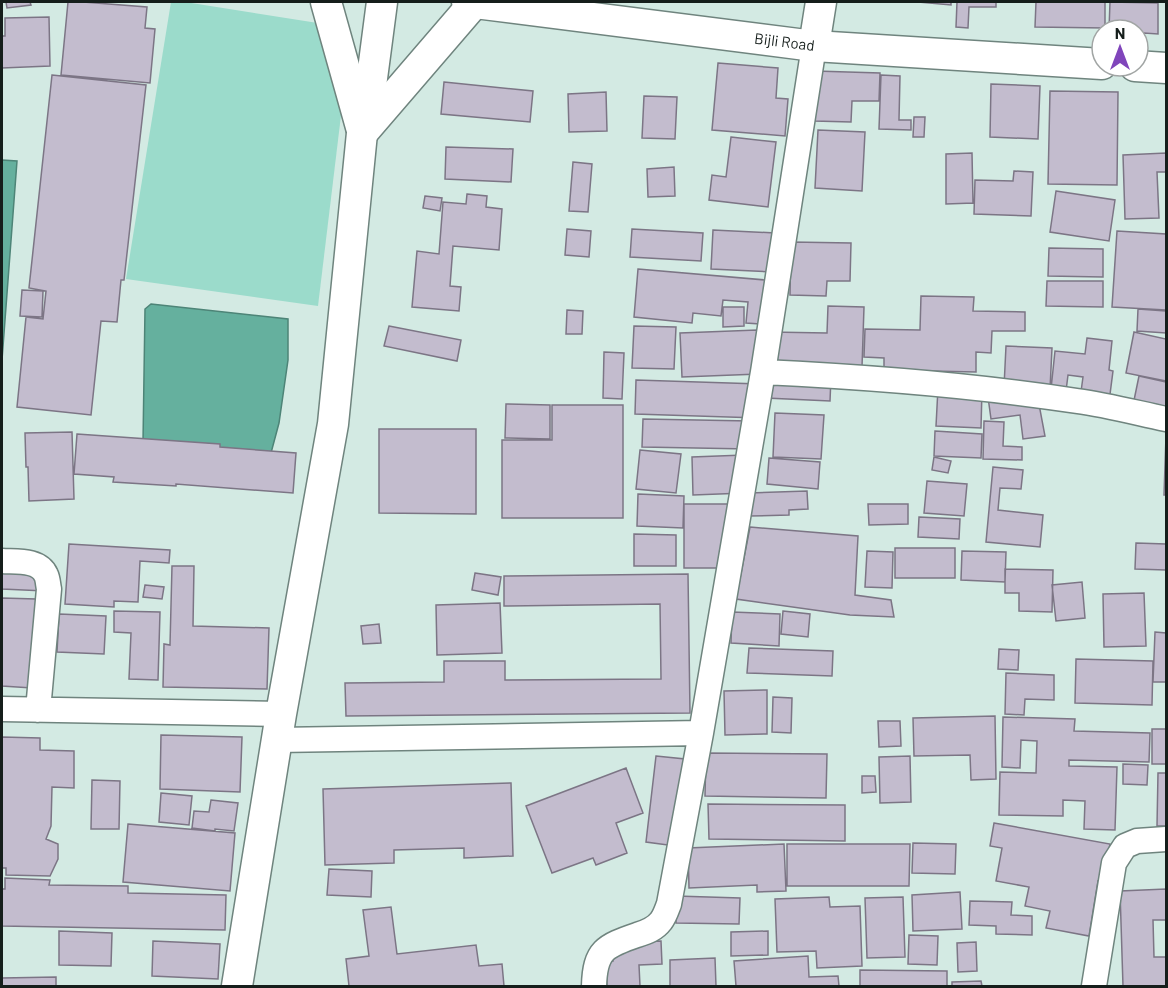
<svg xmlns="http://www.w3.org/2000/svg" width="1168" height="988" font-family="Barlow,sans-serif">
<style>
.green{fill:#9bdbcb}
.water{fill:#65b09e;stroke:#4d8477;stroke-width:1.5}
.building{fill:#c3bcce;stroke:#7c7585;stroke-width:1.5}
.lines{fill:none;stroke-linecap:round;stroke-linejoin:round}
.minor-casing{stroke:#6f847e;stroke-width:27}
.tertiary-casing{stroke:#6f847e;stroke-width:33}
.minor{stroke:#fff;stroke-width:24}
.tertiary{stroke:#fff;stroke-width:30}
.labels{text-anchor:middle;stroke-width:5;stroke-linejoin:round;paint-order:stroke}
.street-label{font-size:15px;fill:#151e1b;stroke:#fff}
</style>
<rect width="100%" height="100%" fill="#d3eae3"/>
<path class="green" d="M171 2H185L324 24 346 74 318 306 126 279Z"/>
<path class="water" d="M2 160 17 161 2 360Z
M151 304 288 319V360L279 423 271 453 143 442 145 309Z"/>
<path class="building" d="M6 2H30L31 5 7 8Z
M68 2H83L147 7 145 28 155 29 150 83 61 75Z
M918 2H951V5Z
M957 2H996V7H969L968 28 956 27Z
M1036 2H1105V28L1035 27Z
M1110 2 1158 3V34L1144 33V40H1138V30H1109Z
M49 17 50 66 2 68V36H5V18Z
M718 63 778 68 776 98 788 99 785 136 712 130Z
M815 71 880 73 879 101H852L851 122 814 121Z
M52 75 146 85 124 280H121L117 322 101 321 91 415 17 407 26 317 43 319 46 291 29 288Z
M881 75 900 76 899 120H911V130L879 129Z
M444 82 533 91 530 122 441 114Z
M991 84 1040 86 1038 139 990 137Z
M1050 91 1118 92 1117 185 1048 184Z
M606 92 607 131 569 132 568 94Z
M644 96 677 97 675 139 642 138Z
M914 117H925L924 137H913Z
M818 130 865 132 862 191 815 188Z
M731 137 776 142 768 207 709 200 712 175 726 177Z
M446 147 513 149 511 182 445 179Z
M972 153 973 203 946 204V154Z
M1166 153V172H1157L1159 218 1125 219 1123 155Z
M573 162 592 164 588 212 569 211Z
M674 167 675 196 648 197 647 169Z
M1014 171 1033 172 1031 216 974 214 975 180 1013 181Z
M1056 191 1115 200 1109 241 1050 232Z
M467 194 487 196 486 207 502 209 499 250 453 246 450 286 461 287 459 311 412 307 417 251 439 254 443 202 466 204Z
M425 196 442 198 440 211 423 208Z
M567 229 591 231 589 257 565 255Z
M632 229 703 233 701 261 630 257Z
M713 230 775 233 773 272 711 269Z
M1117 231 1166 234V310L1112 307Z
M791 242 851 243 850 281H827L826 296 790 295Z
M1049 248 1103 249V277L1048 276Z
M638 269 777 281 773 325 746 323 748 302 723 300 721 316 693 313 692 323 634 317Z
M1047 281H1103V307L1046 306Z
M22 290 43 291 42 317 20 316Z
M921 296 974 297 973 311 1025 312V331H992L991 353 976 352V372L884 370V358L864 357 865 329 920 330Z
M828 306 864 307 862 367 769 366 770 332 827 333Z
M723 307H744V326L723 327Z
M1138 309 1166 311V333L1137 331Z
M567 310 583 311 582 334H566Z
M389 326 461 340 457 361 384 346Z
M634 326 676 327 674 369 632 368Z
M757 330 759 374 682 377 680 333Z
M1134 332 1166 339V381L1126 373Z
M1087 338 1112 341 1109 370 1113 371 1109 402 1080 399 1083 377 1068 375 1066 391 1051 389 1055 351 1085 354Z
M1006 346 1052 348 1050 389 1004 387Z
M604 352 624 353 622 399 603 398Z
M767 374 831 377 830 401 766 398Z
M1139 376 1166 382V417L1132 410Z
M636 380 760 384 759 418 635 414Z
M938 388 982 390 981 428 936 426Z
M988 397 1038 399 1045 436 1023 439 1020 415 991 419Z
M506 404 550 405V439L505 438Z
M552 405H623V518H502V440H552Z
M775 413 824 415 821 459 773 457Z
M643 419 750 421 749 449 642 447Z
M984 421 1004 422 1003 446 1022 447V460L983 459Z
M379 429H476V514L379 513Z
M935 431 982 434 981 458 934 456Z
M72 432 74 499 29 501 28 467H26L25 433Z
M77 434 220 444V447L296 453 293 493 176 484V486L113 482 114 477 74 474Z
M1166 436V495H1164Z
M640 450 681 454 676 493 636 489Z
M744 455 745 493 693 495 692 457Z
M934 457 951 461 948 473 932 470Z
M769 458 820 462 818 489 767 484Z
M993 467 1023 470 1021 489 1000 488 998 510 1043 515 1040 547 986 542Z
M927 481 967 484 964 516 924 513Z
M807 491 808 509 789 510V515L750 516 749 493Z
M638 494 684 496 683 528 637 526Z
M684 504H729V568H684Z
M868 504H908V524L869 525Z
M919 517 960 519 959 539 918 537Z
M750 527 858 536 855 595 891 600 894 617 850 615 736 599Z
M634 534 676 535V566H634Z
M1136 543 1166 544V570L1135 569Z
M69 544 170 550 169 563 140 561 138 602 114 601V607L65 604Z
M895 548H955V578H895Z
M867 551 893 552 892 588 865 587Z
M962 551 1006 552 1005 582 961 580Z
M2 562 46 564 45 591 2 589Z
M172 566H194L193 626 269 628 267 689 163 687 164 644 170 645Z
M1005 569 1053 570 1052 612 1019 611V593H1005Z
M475 573 501 577 498 595 472 590Z
M688 574 690 713 346 716 345 683 444 682V661H505V680L661 679 660 604 504 606V576Z
M1082 582 1085 618 1056 621 1052 585Z
M145 585 164 587 162 599 143 597Z
M1144 593 1146 646 1104 647 1103 594Z
M2 598 36 599 32 688 2 686Z
M500 603 502 653 437 655 436 605Z
M114 611 160 612 158 680 129 679 131 633 114 632Z
M783 611 810 614 808 637 781 634Z
M732 612 780 614 779 646 731 643Z
M59 614 106 616 104 654 57 652Z
M379 624 381 643 363 644 361 626Z
M1155 632 1166 633V682H1153Z
M749 648 833 651 832 676 747 673Z
M999 649 1019 650 1018 670 998 669Z
M1076 659 1153 661 1152 705 1075 703Z
M1006 673 1054 675V700L1025 699 1024 715 1005 714Z
M767 690V734L725 735 724 691Z
M773 697 792 698 791 733 772 732Z
M995 716 996 779 971 780 970 755 914 756 913 718Z
M1003 717 1075 719 1074 731 1150 733 1149 762 1069 760V766L1117 767 1115 830 1084 829 1085 801 1063 800V816L999 815 1000 772 1036 773 1037 741 1021 740 1020 768 1002 767Z
M878 721H900L901 746 879 747Z
M1152 729H1166V764H1152Z
M161 735 242 737 240 792 160 789Z
M2 737 40 738V750L74 751V788L52 787 51 826 46 839 58 844V859L50 876 6 875V868H2Z
M706 753 827 754 826 798 705 796Z
M656 756 685 759 675 846 646 842Z
M910 756 911 802 880 803 879 757Z
M1123 764 1148 765 1147 785 1123 784Z
M626 768 643 813 616 823 627 853 596 865 593 858 552 873 526 806Z
M1158 773H1166V826H1157Z
M862 776H875L876 792 862 793Z
M92 780 120 781 119 829H91Z
M511 783 513 856 464 858V848L394 850V863L325 865 323 789Z
M161 793 192 796 189 825 159 822Z
M211 800 238 803 234 831 215 829V831L192 828 194 811 209 812Z
M708 804 845 805V841L709 839Z
M994 823 1110 844 1103 882 1098 881 1089 936 1046 928 1050 911 1025 906 1029 887 996 881 1002 848 990 846Z
M128 824 235 833 230 891 123 882Z
M913 843 956 844 955 874 912 873Z
M784 844 786 891 757 892V885L689 888 688 848Z
M787 844H910L909 886H787Z
M329 869 372 871 371 897 327 895Z
M5 878 50 880 49 885 128 886V893L226 895 225 930 2 926V889H5Z
M1166 889V920H1153L1154 957H1166V986H1123L1120 891Z
M960 892 962 929 913 931 912 895Z
M676 896 740 898 739 924 676 923Z
M829 897 830 907 860 906 862 966 817 968 816 951 777 952 775 899Z
M903 897 905 957 867 958 865 898Z
M970 901 1012 902 1011 915 1032 916V935L996 934V926L969 925Z
M391 907 397 954 476 945 479 966 502 964 504 986H349L346 959 369 956 363 910Z
M59 931 112 933 111 966 59 965Z
M768 931V955L731 956V932Z
M909 935 938 936 937 965 908 964Z
M153 941 220 944 218 979 152 976Z
M661 941 662 964 639 965 640 986H607L606 961H613L612 943Z
M976 942 977 971 958 972 957 943Z
M808 956 809 977 838 976 839 986H736L734 961Z
M715 958 716 986H670V960Z
M860 970 947 971V986H860Z
M56 977V986H2V978Z
M981 981 982 986H952V982Z"/>
<g class="lines">
<defs>
<path id="minor" d="M763 372C868 377 973 385 1077 401 1107 405 1137 413 1166 419
M2 561C16 562 39 559 46 575 48 579 48 585 49 589L38 710
M2 709 281 714
M277 740 701 733
M594 986C595 950 605 946 637 935 647 932 655 929 661 921 665 916 667 909 669 904L701 733 763 372 814 46
M1094 986 1114 863 1125 846 1137 841 1166 839"/>
<g id="tertiary">
<path d="M326 2 361 127"/>
<path id="s1" d="M467 2 814 46 1102 64"/>
<path d="M814 46 821 2"/>
<path d="M1135 66 1166 68"/>
<path d="M364 131 475 2"/>
<path d="M237 986 281 714 333 424 362 133 369 101 382 2"/>
</g>
</defs>
<use href="#minor" class="minor-casing"/>
<use href="#tertiary" class="tertiary-casing"/>
<use href="#minor" class="minor"/>
<use href="#tertiary" class="tertiary"/>
</g>
<g class="labels">
<g class="street-label">
<text dy="5" stroke="none"><textPath href="#s1" startOffset="320">Bijli Road</textPath></text>
</g>
</g>
<rect width="1168" height="988" fill="none" stroke="#151e1b" stroke-width="6"/>
<g transform="translate(1120 48)"><circle r="28" fill="#ffffff" stroke="#a1a5a4" stroke-width="1.5"/>
<path d="M0-4.5L10 22L0 15L-10 22Z" fill="#8045bb"/>
<text y="-9" font-size="16" font-weight="bold" text-anchor="middle" fill="#151e1b">N</text>
</g>
</svg>
